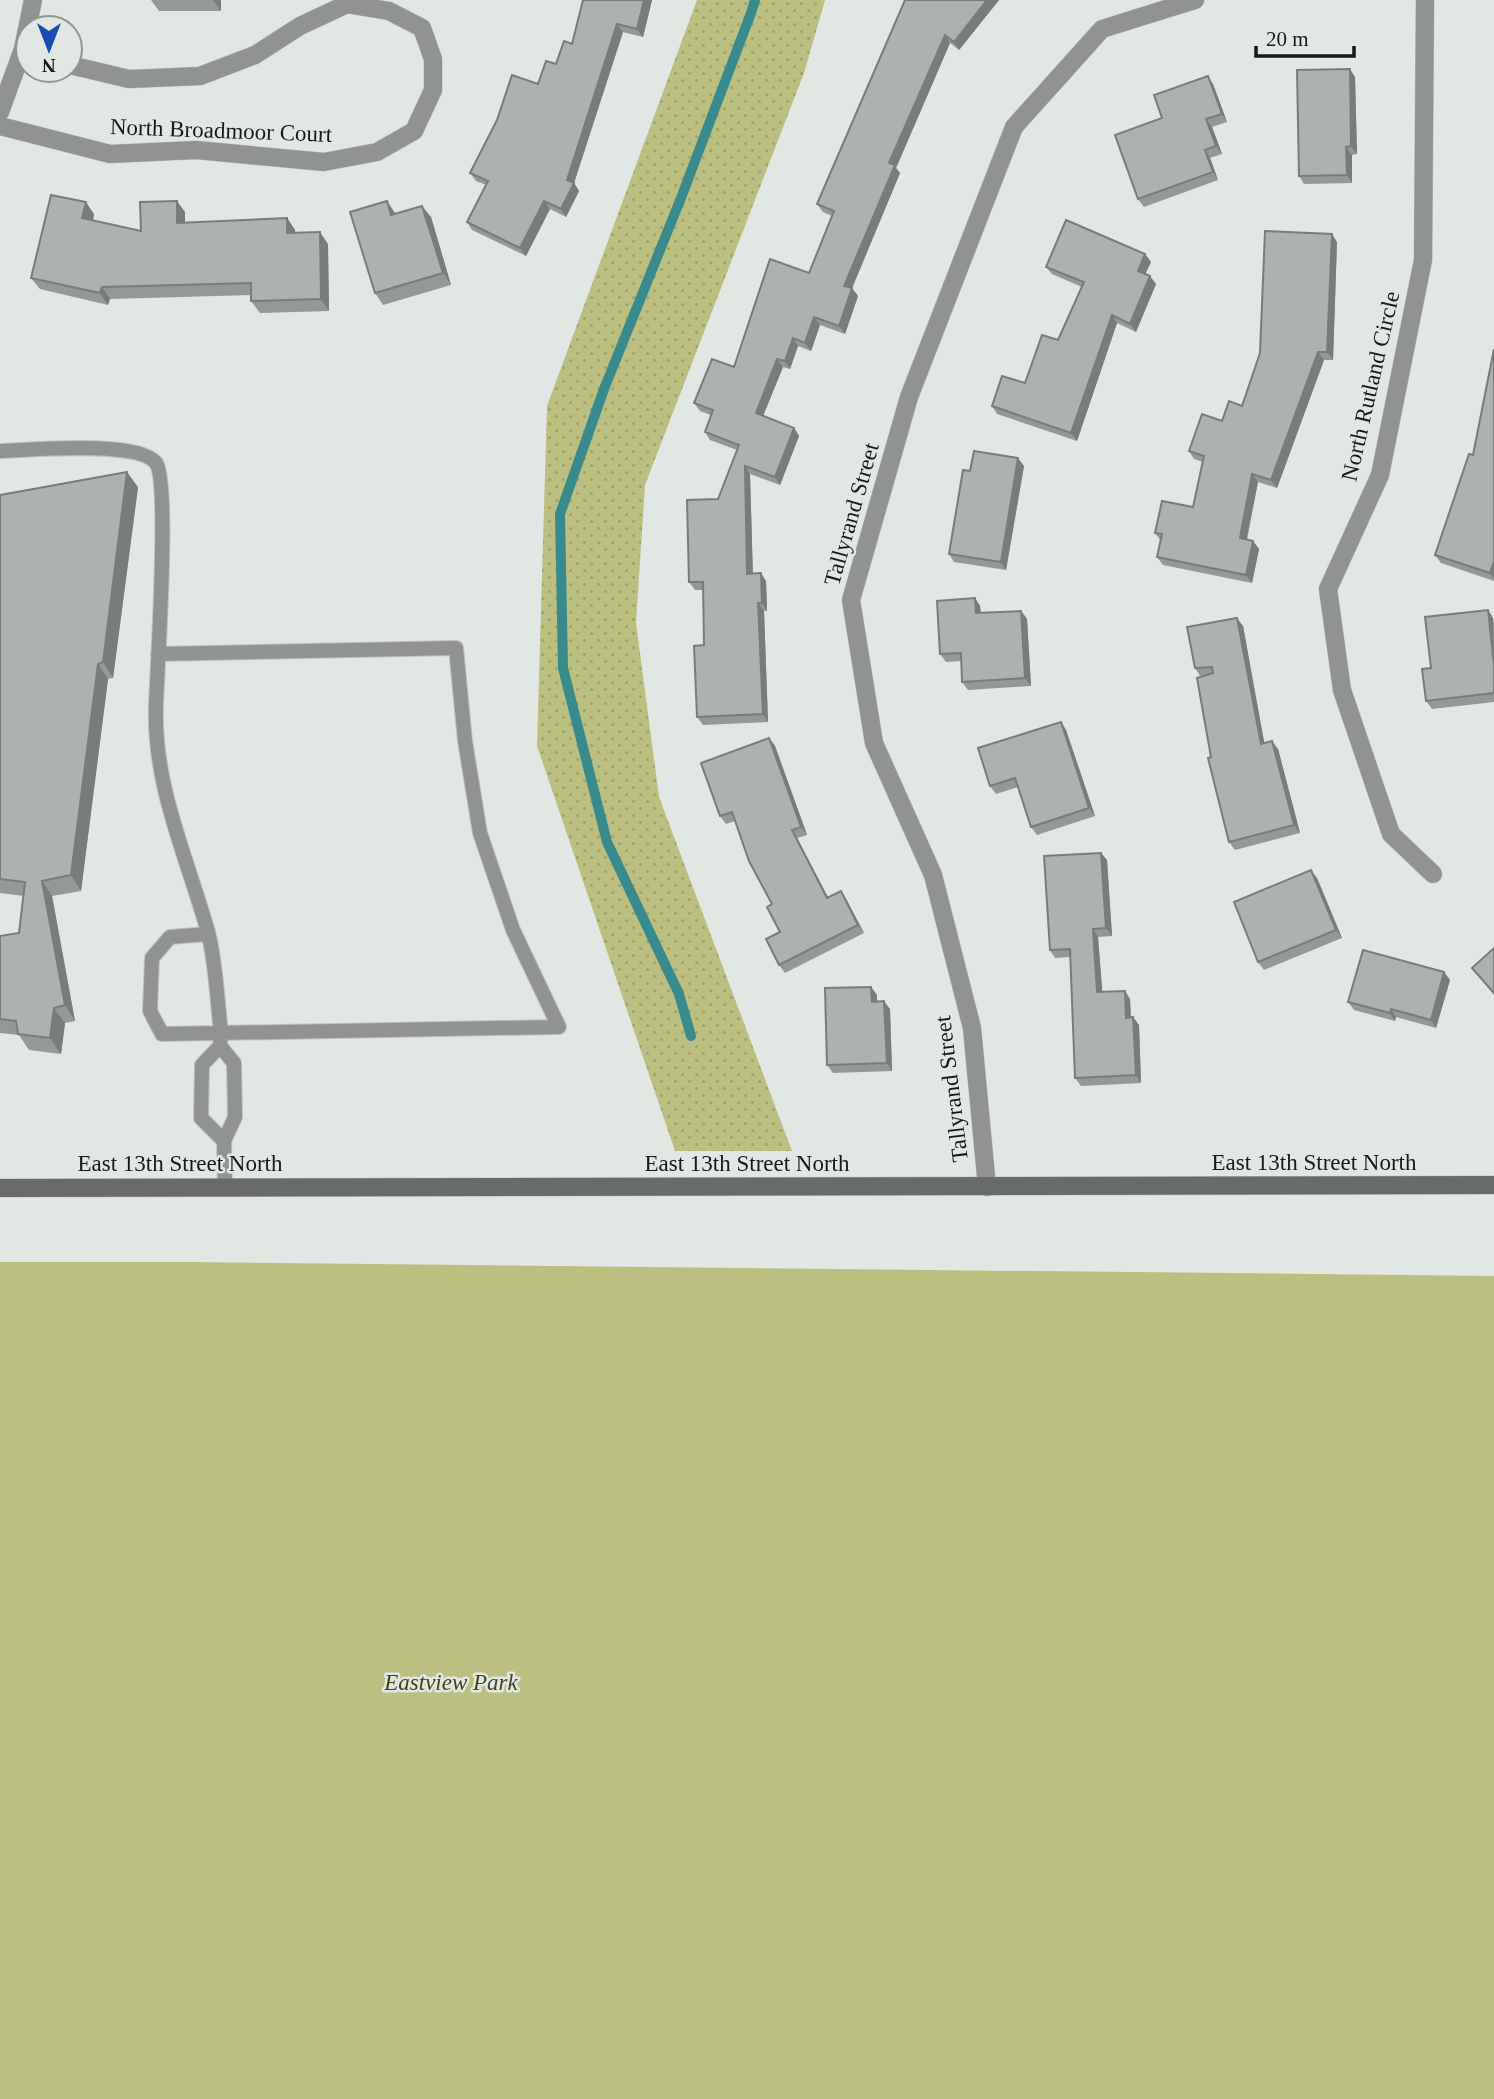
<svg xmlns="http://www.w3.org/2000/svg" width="1494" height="2099" font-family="'Times New Roman',serif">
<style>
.grass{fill:url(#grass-dots)}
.park{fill:#bbbf7f}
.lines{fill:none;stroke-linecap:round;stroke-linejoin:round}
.stream{stroke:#398a8c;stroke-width:10}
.service-casing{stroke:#bdc2bd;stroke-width:16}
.minor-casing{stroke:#bdc2bd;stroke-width:19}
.secondary-casing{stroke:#bdc2bd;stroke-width:19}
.service{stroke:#919390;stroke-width:14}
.minor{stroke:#919390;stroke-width:18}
.secondary{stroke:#696b68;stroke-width:18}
.wall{fill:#939997}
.shaded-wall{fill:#787d7b}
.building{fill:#abb2b0;stroke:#787d7b;stroke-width:2}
.labels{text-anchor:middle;stroke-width:5;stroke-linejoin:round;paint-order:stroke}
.street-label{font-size:23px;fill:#171917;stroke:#e1e7e2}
.park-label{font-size:23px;font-style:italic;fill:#424419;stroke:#e1e7e2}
</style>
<defs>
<pattern id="grass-dots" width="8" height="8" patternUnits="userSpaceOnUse" patternTransform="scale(1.75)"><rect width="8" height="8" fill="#bbbf7f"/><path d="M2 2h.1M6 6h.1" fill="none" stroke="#a0a46d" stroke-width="1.8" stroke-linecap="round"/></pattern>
</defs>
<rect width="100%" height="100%" fill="#e1e7e2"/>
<path class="grass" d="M697 0H825L804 73 645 485 636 623 659 797 792 1151H675L537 746 547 406Z"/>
<path class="park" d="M0 1262H192L1494 1276V2099H0Z"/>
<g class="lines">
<path class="stream" d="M691 1036 679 994 607 842 563 668 560 514 604 389 681 198 751 13 755 0"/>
<defs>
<path id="service" d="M0 451C29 450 139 440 156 463 170 483 157 670 156 706 153 785 187 857 208 932 216 963 217 1000 221 1032L220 1046 234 1063 235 1117 224 1141 225 1188
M158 654 456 648 465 741 480 833 513 930 559 1027 162 1034 150 1011 152 958 170 937 208 934
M220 1046 202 1065 201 1118 224 1141"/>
<path id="minor" d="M1425 0 1423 260 1380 475 1328 589 1342 690 1391 834 1433 874
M0 112 23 49 33 0
M0 126 110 154 196 150 324 162 377 152 414 131 433 90V59L422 28 389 11 347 4 300 26 255 55 200 76 129 79 70 65
M987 1187 972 1028 933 875 874 743 851 600 909 397 1014 127 1102 29 1195 0"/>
<path id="secondary" d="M0 1188 1494 1185"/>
</defs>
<use href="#service" class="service-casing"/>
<use href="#minor" class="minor-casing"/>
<use href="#secondary" class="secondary-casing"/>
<use href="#service" class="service"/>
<use href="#minor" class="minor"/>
<use href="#secondary" class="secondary"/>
</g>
<path class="wall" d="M151 0H221V11H159Z
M583 0H652L643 37 623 32 574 183 579 191 566 217 550 209 526 256 472 230 467 222 486 185 476 181 470 173 538 84 556 64 572 44Z
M905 0H999L959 50 950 43 896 168 900 173 852 288 858 296 845 334 820 325 811 351 798 346 790 369 783 367 763 416 794 428 799 436 780 485 750 474 753 574 766 581 767 611H764L768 722 703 725 697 717 704 645 703 590H695L689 582 718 499 737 450 710 440 705 432 711 415 700 411 694 403 734 367 809 273 832 216 823 212 817 204Z
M1355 77 1357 154 1352 155V183L1304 184 1299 176Z
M1213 84 1227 122 1212 127 1222 154 1210 158 1218 180 1144 207 1138 199Z
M185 212V223L287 218 295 230V233L328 244 329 311 260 313 251 301V295L110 299 108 305 40 289 31 278 94 214 93 220 141 231Z
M395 214 431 217 451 285 383 305 375 293Z
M1337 242 1333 360H1324L1277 488 1258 482 1247 540 1253 541 1259 549 1252 583 1163 565 1157 557 1161 541 1155 533 1193 507 1203 462 1194 459 1189 451 1222 421 1242 406Z
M1145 254 1151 262 1145 274 1156 284 1136 332 1117 323 1077 441 997 414 992 406 1025 383 1058 340 1082 287 1052 274 1046 267Z
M1494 349V581L1441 563 1435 555 1473 455Z
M1024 466 1006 570 954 562 949 554Z
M138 487 113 678 108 679 81 891 52 896 75 1021 65 1023 61 1054 29 1050 19 1035 0 1033V936L19 933 24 896 0 893V495Z
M975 598 980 606 981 613 1021 611 1027 619 1031 686 968 690 962 682 961 661 946 662 940 654Z
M1488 610 1493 618 1494 623V702L1432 709 1426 701Z
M1243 626 1264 743 1278 749 1300 833 1235 850 1229 842 1211 757 1206 675 1200 676 1195 668Z
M1061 722 1066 730 1095 816 1037 835 1031 827 1018 787 996 794 990 786Z
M769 738 775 746 807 835 797 838 828 897 846 899 864 933 785 973 779 965 780 932 772 904 735 821 726 824 720 816Z
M1101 853 1107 860 1112 936 1098 937 1102 992 1130 999 1131 1017H1133L1139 1025 1141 1083 1081 1086 1075 1078 1070 957 1055 958 1050 950Z
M1317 878 1342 938 1264 970 1258 962Z
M1494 948V995L1472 968Z
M1444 972 1450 980 1436 1028 1396 1017 1395 1021 1354 1010 1348 1002Z
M871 987 877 995V1002L890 1009 892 1071 833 1073 827 1065Z"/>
<path class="shaded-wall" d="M213 0H221V11Z
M644 0H652L643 37 637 29Z
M987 0H999L959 50 954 42Z
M617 24 623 32 574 183 579 191 566 217 561 209 567 180Z
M945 35 950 43 896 168 900 173 850 293 844 286 889 163Z
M1350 69 1355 77 1357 154 1351 146Z
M1208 76 1213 84 1227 122 1222 114Z
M1206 119 1212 127 1222 154 1216 146Z
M1346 147 1352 155V183L1347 175Z
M1205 150 1210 158 1218 180 1213 172Z
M177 201 185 212V235L177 223Z
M387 201 395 213 399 227 391 215Z
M544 201 550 209 526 256 520 248Z
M86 202 94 214 91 230 82 218Z
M422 206 431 217 451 285 443 273Z
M287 218 295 230V245L287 233Z
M320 232 328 244 329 311 321 299Z
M1332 234 1337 242 1333 360 1327 352Z
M1145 254 1151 262 1143 279 1138 271Z
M1150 276 1156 284 1136 332 1130 324Z
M102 287 110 299 108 305 100 293Z
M852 288 858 296 845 334 839 326Z
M1112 315 1117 323 1077 441 1071 433Z
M814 317 820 325 811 351 805 343Z
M793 338 798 346 790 369 785 361Z
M1318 352 1324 360 1277 488 1271 480Z
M777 359 783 367 761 421 756 413Z
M794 428 799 436 780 485 775 477Z
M1018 458 1024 466 1006 570 1001 562Z
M745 466 750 474 753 582 747 574Z
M127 472 138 487 113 678 103 662Z
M1252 474 1258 482 1245 546 1240 538Z
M1253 541 1259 549 1252 583 1246 575Z
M1494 561V579L1490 573Z
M761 573 766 581 767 611 762 603Z
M975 598 980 606 981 621 976 613Z
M758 603 764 611 768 722 763 714Z
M1488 610 1493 618 1494 666Z
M1021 611 1027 619 1031 686 1025 678Z
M1237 618 1243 626 1266 752 1261 744Z
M98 664 108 679 81 891 71 875Z
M1061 722 1066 730 1095 816 1089 808Z
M769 738 775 746 807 835 801 827Z
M1272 741 1278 749 1300 833 1294 825Z
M792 830 797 838 832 906 827 898Z
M1101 853 1107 860 1112 936 1106 928Z
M1311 870 1317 878 1342 938 1336 930Z
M42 881 52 896 75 1021 65 1005Z
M841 891 846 899 864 933 858 925Z
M1093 929 1098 937 1103 1000 1097 992Z
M1444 972 1450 980 1436 1028 1431 1020Z
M871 987 877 995V1010L872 1002Z
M1125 991 1130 999 1131 1026 1126 1018Z
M884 1001 890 1009 892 1071 887 1063Z
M54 1008 65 1023 61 1054 50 1038Z
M1391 1009 1396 1017 1395 1021 1390 1013Z
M1133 1017 1139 1025 1141 1083 1136 1075Z"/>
<path class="building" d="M583 0H644L637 29 617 24 567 180 574 183 561 209 544 201 520 248 467 222 488 181 470 173 497 120 512 75 538 84 546 61 556 64 564 41 572 44Z
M905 0H987L954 42 945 35 889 163 895 165 844 286 852 288 839 326 814 317 805 343 793 338 785 361 777 359 756 413 794 428 775 477 745 466 747 574 761 573 762 603H758L763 714 697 717 694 646 704 645 703 582H689L687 500 718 499 739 445 705 432 713 410 694 403 712 359 734 367 770 259 809 273 834 211 817 204Z
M1350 69 1351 146 1346 147 1347 175 1299 176 1297 70Z
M1208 76 1222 114 1206 119 1216 146 1205 150 1213 172 1138 199 1115 135 1162 118 1154 95Z
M51 195 86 202 82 218 141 231 140 202 177 201V223L287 218V233L320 232 321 299 251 301V283L102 287 100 293 31 278Z
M387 201 391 215 422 206 443 273 375 293 350 212Z
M1066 220 1145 254 1138 271 1150 276 1130 324 1112 315 1071 433 992 406 1002 376 1025 383 1042 335 1058 340 1084 282 1046 267Z
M1265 231 1332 234 1327 352H1318L1271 480 1252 474 1240 538 1253 541 1246 575 1157 557 1162 534 1155 533 1162 501 1193 507 1204 456 1189 451 1202 414 1222 421 1229 401 1242 406 1260 353Z
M1494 349V561L1490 573 1435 555 1469 454 1473 455Z
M974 451 1018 458 1001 562 949 554 963 470 970 471Z
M127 472 103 662 98 664 71 875 42 881 65 1005 54 1008 50 1038 18 1034 16 1021 0 1019V936L19 933 25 882 0 879V495Z
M975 598 976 613 1021 611 1025 678 962 682 961 653 940 654 937 601Z
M1488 610 1494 666V693L1426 701 1422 669 1431 668 1425 617Z
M1237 618 1261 744 1272 741 1294 825 1229 842 1208 758 1211 757 1197 678 1213 673 1212 667 1195 668 1187 627Z
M1061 722 1089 808 1031 827 1015 778 990 786 978 748Z
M769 738 801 827 792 830 827 898 841 891 858 925 779 965 766 939 780 932 767 907 772 904 749 861 732 812 720 816 701 763Z
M1101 853 1106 928 1093 929 1097 992 1125 991 1126 1018 1133 1017 1136 1075 1075 1078 1070 949 1050 950 1044 856Z
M1311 870 1336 930 1258 962 1234 902Z
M1494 948V993L1472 968Z
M1363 950 1444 972 1431 1020 1391 1009 1390 1013 1348 1002Z
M871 987 872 1002 884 1001 887 1063 827 1065 825 988Z"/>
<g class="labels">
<g class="street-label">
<text transform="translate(221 130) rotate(2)" y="8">North Broadmoor Court</text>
<text transform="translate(1370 386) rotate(-77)" y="8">North Rutland Circle</text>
<text transform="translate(851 514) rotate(-74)" y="8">Tallyrand Street</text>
<text transform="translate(951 1089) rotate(-97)" y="8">Tallyrand Street</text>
<text x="1314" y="1170">East 13th Street North</text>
<text x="180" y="1171">East 13th Street North</text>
<text x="747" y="1171">East 13th Street North</text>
</g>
<g class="park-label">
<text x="451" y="1690">Eastview Park</text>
</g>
</g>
<g transform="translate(49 49) rotate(180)"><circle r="33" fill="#e1e7e2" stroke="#909591" stroke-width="2"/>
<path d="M0-5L12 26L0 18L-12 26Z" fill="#194bb7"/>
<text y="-10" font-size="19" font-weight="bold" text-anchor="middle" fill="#171917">N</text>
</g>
<path d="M1256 46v10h98v-10" fill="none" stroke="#171917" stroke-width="3.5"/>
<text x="1266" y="46" font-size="21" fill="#171917" stroke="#e1e7e2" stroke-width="5" paint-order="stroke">20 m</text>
</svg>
